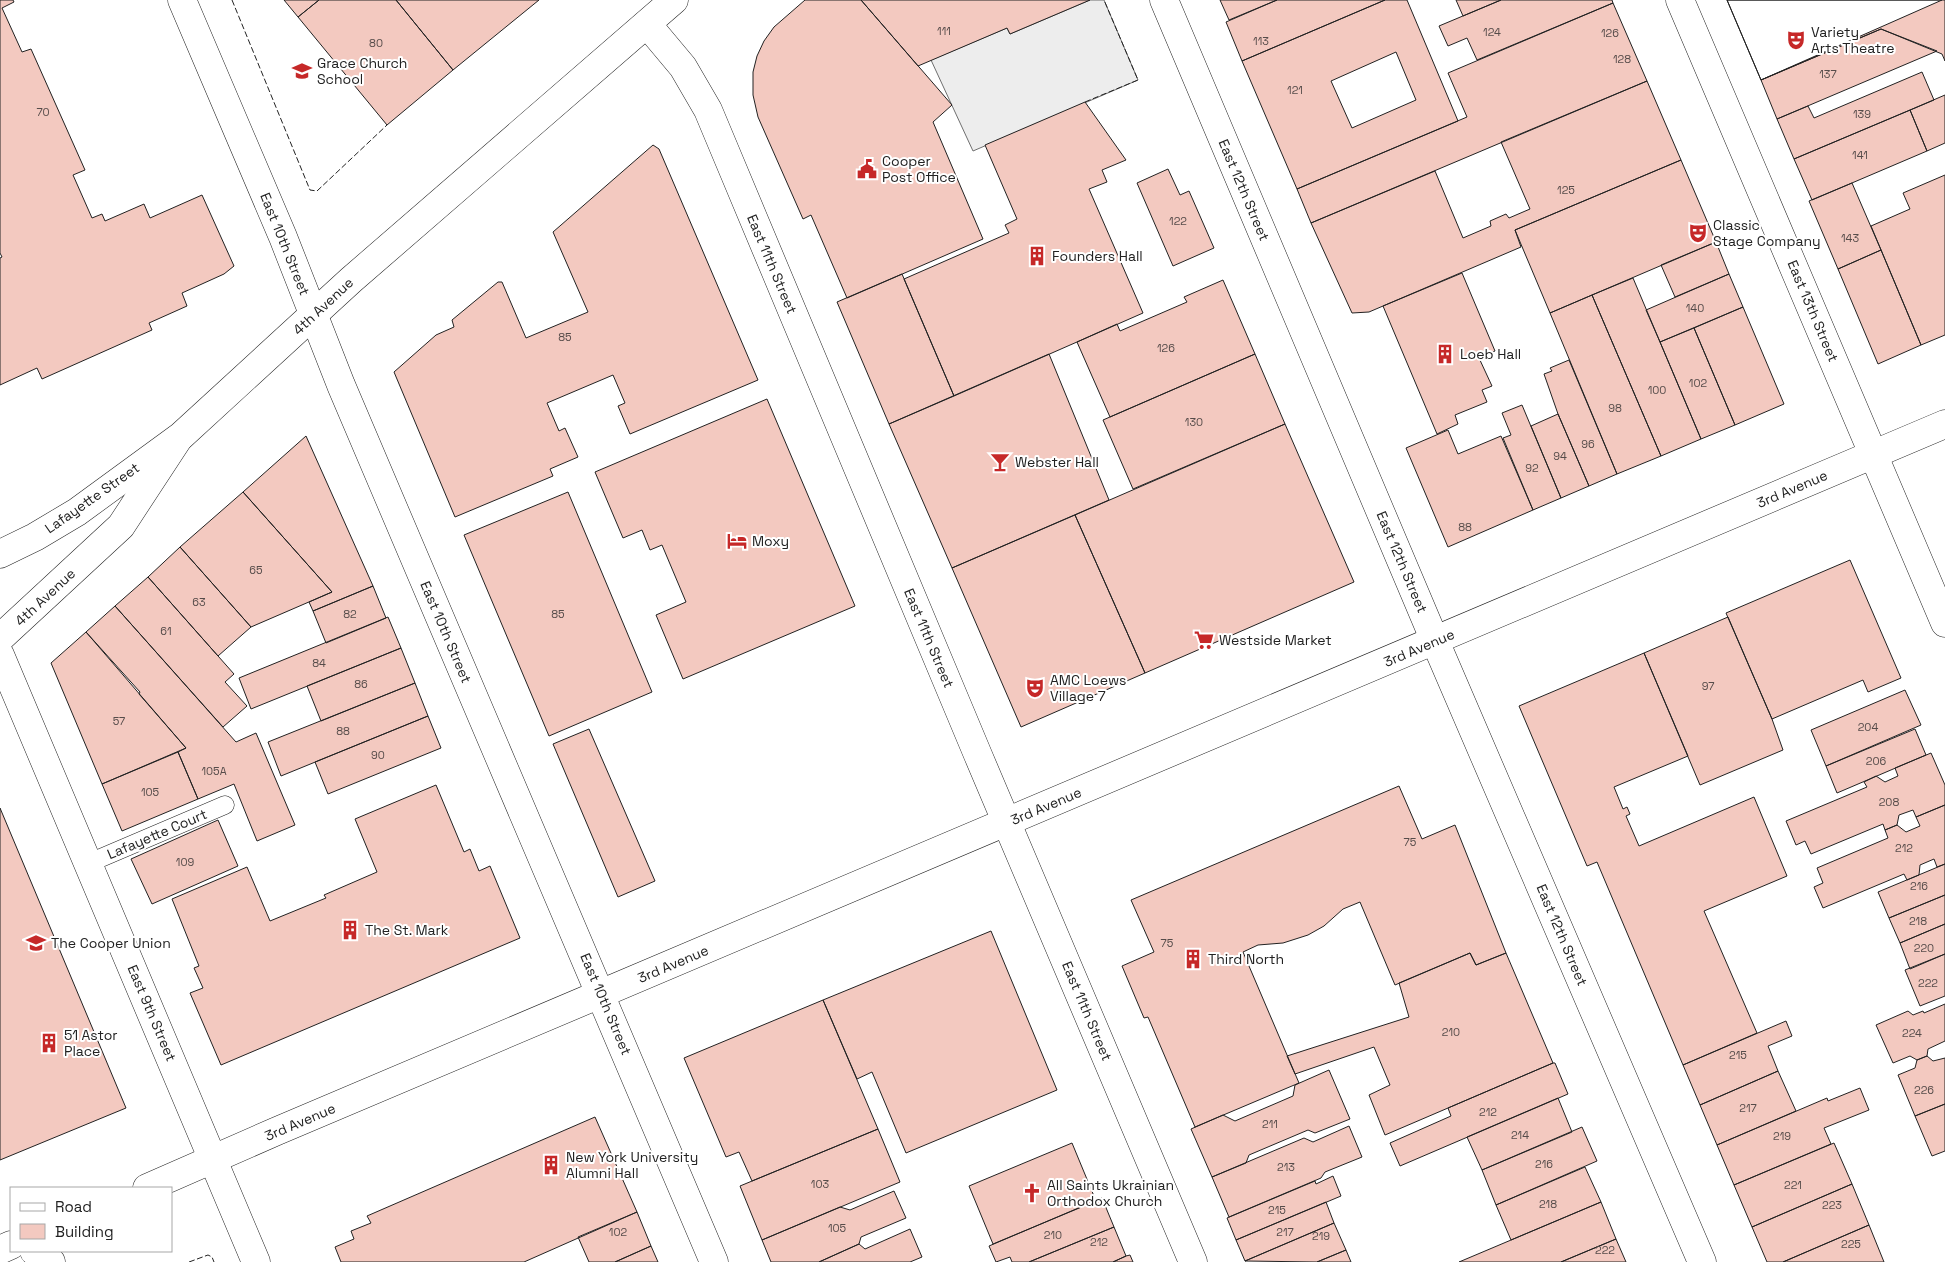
<svg xmlns="http://www.w3.org/2000/svg" width="1945" height="1262" font-family="'Space Grotesk',sans-serif">
<style>
.parking{fill:#ededed;stroke:#6f6f6f}
.building{fill:#f3c9c0;stroke:#222;fill-rule:evenodd}
.lines{fill:none;stroke-linecap:round;stroke-linejoin:round}
.service-casing{stroke:#222;stroke-width:19}
.minor-casing{stroke:#222;stroke-width:29}
.primary-casing{stroke:#222;stroke-width:29}
.service{stroke:#fff;stroke-width:18}
.minor{stroke:#fff;stroke-width:28}
.primary{stroke:#fff;stroke-width:28}
.fence{stroke:#222;stroke-width:1;stroke-dasharray:6 2.5;stroke-linecap:butt}
.labels{text-anchor:middle;stroke-width:4;stroke-linejoin:round;paint-order:stroke}
.number-label{font-size:11px;fill:#564c4a}
.poi-label{font-size:14px;fill:#222;stroke:#fff;text-anchor:start}
.street-label{font-size:14px;fill:#222;stroke:#fff}
</style>
<rect width="100%" height="100%" fill="#fff"/>
<path class="parking" d="M1090 0H1104L1138 80 973 151 931 60 1007 28 1010 34Z"/>
<path class="building" d="M0 0H13L14 2 2 8 22 52 31 49 85 170 73 175 92 218 102 214 105 221 144 204 150 218 202 195 234 266 224 274 182 293 187 306 149 323 152 330 42 379 37 368 0 385V258L2 257 0 253Z
M284 0H319L298 17Z
M319 0H396L453 70 387 125 298 17Z
M396 0H539L453 70Z
M805 0H861L952 105 933 122 983 239 847 298 811 215 803 219 758 117 753 95V72L757 56 764 41 774 27Z
M861 0H1090L1010 34 1007 28 918 66Z
M1220 0H1277L1229 20Z
M1277 0H1385L1242 61 1226 22Z
M1385 0H1407L1458 121 1297 189 1242 61ZM1396 52 1416 100 1352 128 1331 81Z
M1456 0H1501L1463 16Z
M1501 0H1612L1613 3 1477 60 1467 38 1448 46 1439 26Z
M1727 0H1945V61L1942 54 1881 29 1761 80Z
M1727 0H1942L1761 80Z
M1613 3 1647 81 1311 223 1297 189 1467 117 1448 73Z
M1881 29 1937 51 1777 119 1761 80Z
M1922 72 1934 100 1794 159 1777 119 1808 106 1814 118Z
M1647 81 1681 160 1515 230 1521 247 1369 312 1352 313 1311 223 1435 171 1463 238 1491 226 1490 221 1506 214 1509 218 1530 209 1501 142Z
M1945 95V143L1927 151 1910 110Z
M1085 102 1126 160 1102 170 1107 182 1089 189 1143 313 954 396 904 279 1009 233 1005 225 1017 219 985 145Z
M1910 110 1927 151 1812 200 1794 159Z
M653 145 659 149 758 380 630 434 618 406 625 403 613 375 547 403 559 431 565 428 578 457 550 469 553 476 455 517 394 372 436 335 454 327 452 320 498 282H502L526 338 588 312 553 232Z
M1681 160 1716 242 1550 313 1515 230Z
M1168 169 1180 195 1189 191 1214 248 1173 266 1137 183Z
M1945 175V335L1921 345 1871 226 1910 209 1903 193Z
M1852 183 1881 250 1838 269 1809 201Z
M1716 242 1729 274 1675 297 1661 265Z
M1881 250 1921 345 1878 364 1838 269Z
M1462 273 1495 351 1479 358 1492 386 1482 390 1487 402 1455 415 1458 424 1437 434 1383 306Z
M902 274 954 396 889 424 837 302Z
M1729 274 1743 307 1660 342 1646 310Z
M1633 278 1701 439 1661 456 1592 295Z
M1223 280 1255 354 1110 417 1077 342 1117 324 1120 331 1187 302 1184 297Z
M1592 295 1661 456 1617 474 1550 313Z
M1743 307 1784 404 1735 425 1694 328Z
M1694 328 1735 425 1701 439 1660 342Z
M1049 354 1109 500 952 568 889 424Z
M1255 354 1285 424 1133 489 1103 420Z
M1569 360 1617 474 1589 486 1558 414 1544 374 1552 371 1550 368Z
M767 399 855 606 683 679 656 615 686 602 662 545 650 550 642 530 623 538 595 472Z
M1522 405 1561 498 1533 510 1503 438 1511 435 1502 413Z
M1558 414 1589 486 1561 498 1531 426Z
M1285 424 1354 582 1145 673 1075 515Z
M1448 430 1458 454 1501 436 1533 510 1448 547 1406 448Z
M306 436 373 586 313 611 309 602 332 592 243 492Z
M243 492 332 592 251 627 180 547Z
M568 492 652 692 549 736 464 535Z
M1075 515 1145 673 1021 727 952 568Z
M180 547 251 627 218 656 148 577Z
M1850 560 1901 678 1868 692 1863 680 1772 719 1726 613Z
M148 577 234 674 225 682 247 706 223 727 115 606Z
M373 586 386 618 326 643 313 611Z
M115 606 236 742 256 733 295 825 257 841 234 784 198 799 178 752 186 748 86 632Z
M388 617 401 648 251 709 239 678Z
M1728 617 1772 719 1783 750 1700 785 1644 653Z
M86 632 140 692 139 694 186 748 102 784 51 663Z
M401 648 415 683 321 721 307 686Z
M1644 653 1688 756 1614 787 1623 809 1627 807 1630 814 1626 816 1639 846 1754 797 1787 876 1704 911 1757 1033 1683 1065 1597 862 1587 866 1519 706Z
M415 683 428 716 281 776 268 742Z
M1905 690 1921 725 1826 766 1811 730Z
M428 716 441 748 328 794 315 762Z
M589 729 655 881 618 897 553 744Z
M1915 729 1926 755 1837 793 1826 766Z
M178 752 198 799 122 831 102 784Z
M1931 753 1945 785V805L1916 817 1913 810 1899 815 1897 825 1885 830 1883 824 1811 854 1805 841 1796 845 1786 821 1867 787 1864 782 1876 776 1885 782 1898 776 1895 768Z
M436 785 464 852 470 849 479 871 490 866 520 938 221 1065 190 993 203 988 194 968 199 966 172 899 247 867 270 921 326 898 324 895 377 872 355 819Z
M1399 786 1422 839 1455 825 1506 953 1476 965 1470 953 1395 985 1360 902 1343 909 1324 926 1308 935 1283 943 1258 945 1243 952 1299 1083 1195 1127 1148 1017 1144 1018 1122 966 1154 952 1131 900Z
M1945 805V864L1937 867 1934 859 1920 865 1919 875 1907 880 1904 874 1823 908 1814 887 1823 883 1817 868 1888 838 1885 830 1897 825 1906 832 1920 826 1916 817Z
M0 808 126 1108 0 1160Z
M218 820 238 866 152 904 131 859Z
M1945 864V895L1889 918 1878 892Z
M1945 895V924L1900 943 1889 918Z
M1945 924V954L1910 969 1900 943Z
M991 931 1057 1090 906 1153 872 1072 857 1079 823 1000Z
M1470 953 1476 965 1506 953 1553 1063 1385 1135 1369 1095 1390 1085 1374 1047 1295 1074 1287 1056 1409 1017 1399 983Z
M1945 954V996L1920 1006 1905 970Z
M823 1000 878 1129 752 1181 739 1152 726 1157 684 1058Z
M1945 1004V1041L1928 1049 1927 1056 1917 1060 1910 1056 1893 1063 1876 1025 1908 1011 1913 1015 1923 1011 1924 1013Z
M1786 1021 1792 1036 1768 1046 1778 1071 1700 1105 1683 1065Z
M1927 1056 1933 1061 1945 1058V1104L1915 1116 1898 1075 1915 1068 1917 1060Z
M1553 1063H1555L1568 1094 1400 1166 1390 1143 1451 1116 1448 1108Z
M1329 1070 1350 1119 1315 1133 1308 1130 1249 1155 1246 1163 1212 1177 1191 1129 1223 1115 1235 1121 1293 1096 1295 1085Z
M1778 1071 1796 1111 1717 1145 1700 1105Z
M1860 1088 1869 1110 1824 1128 1831 1144 1734 1185 1717 1145 1827 1098 1828 1101Z
M1558 1098 1572 1132 1482 1170 1467 1137Z
M1945 1104V1151L1932 1156 1915 1116Z
M595 1117 637 1212 524 1262H341L335 1247 354 1239 351 1231 371 1223 367 1216Z
M1349 1126 1362 1157 1325 1172 1321 1178 1229 1217 1212 1177 1304 1138 1313 1142Z
M1582 1127 1597 1161 1496 1205 1482 1170Z
M878 1129 900 1182 762 1240 740 1186Z
M1072 1143 1096 1201 993 1244 969 1186Z
M1834 1143 1852 1184 1752 1227 1734 1185Z
M1585 1167 1601 1202 1511 1240 1496 1205Z
M1333 1176 1341 1196 1236 1240 1227 1218 1315 1181 1316 1184Z
M1852 1184 1869 1225 1783 1262H1767L1752 1227Z
M894 1191 906 1218 861 1237 859 1244 819 1262H771L762 1240 840 1207 850 1210Z
M1102 1198 1114 1227 1029 1262H1012L1010 1257 996 1262 989 1246Z
M1326 1202 1334 1223 1245 1261 1236 1240Z
M1601 1202 1616 1239 1561 1262H1459Z
M637 1212 651 1246 615 1262H589L578 1237Z
M1334 1223 1346 1250 1317 1262 1245 1261Z
M1869 1225 1884 1262H1783Z
M1114 1227 1126 1256 1113 1262H1029Z
M910 1229 922 1257 910 1262H819L859 1244 865 1249Z
M1616 1239 1626 1262H1561Z
M651 1246 658 1262H615Z
M1346 1250 1351 1262H1317Z
M1130 1255 1133 1262H1113L1126 1256Z"/>
<g class="lines">
<defs>
<path id="service" d="M89 863 225 805"/>
<path id="minor" d="M182 0 283 237 341 385 714 1262
M1164 0 1435 641 1702 1262
M1680 0 1945 623
M647 24 683 67 708 110 978 755 1193 1262
M0 638 121 526 178 439
M0 655 256 1262
M34 1251 51 1262"/>
<path id="primary" d="M0 554 35 537 77 512 181 436 351 280 674 0
M147 1188 277 1131 1945 424
M0 1250 11 1245"/>
</defs>
<use href="#service" class="service-casing"/>
<use href="#minor" class="minor-casing"/>
<use href="#primary" class="primary-casing"/>
<use href="#service" class="service"/>
<use href="#minor" class="minor"/>
<use href="#primary" class="primary"/>
<path class="fence" d="M232 0 310 190 317 191 387 125
M1085 102 1138 80 1104 0
M189 1262 208 1255 212 1257 214 1262"/>
</g>
<defs>
<symbol id="theatre-bare" viewBox="-9 -9 18 18"><path d="M-5-5.5Q0-4 5-5.5V0Q5 5 0 6Q-5 5-5 0ZM-3.3-2.5H-1v1.5H-3.3ZM1-2.5H3.3v1.5H1ZM-2.8 1Q0 5.5 2.8 1Z" fill="#c62828" stroke="#fff" stroke-width="2.5" paint-order="stroke"/></symbol>
<symbol id="school-bare" viewBox="-9 -9 18 18"><path d="M0-5L7-2L0 1L-7-2ZM-4 1L0 2.5L4 1V4Q0 6-4 4Z" fill="#c62828" stroke="#fff" stroke-width="2.5" paint-order="stroke"/></symbol>
<symbol id="civic-bare" viewBox="-9 -9 18 18"><path d="M-.6-6.5H3V-4.5H.6V-3L4-1V1h2V6H-6V1h2V-1L-.6-3ZM-1.2 2.5V6h2.4V2.5Z" fill="#c62828" stroke="#fff" stroke-width="2.5" paint-order="stroke"/></symbol>
<symbol id="building-bare" viewBox="-9 -9 18 18"><path d="M-4-6H4V6H1V3H-1V6H-4ZM-2.5-4.3h1.7v1.8h-1.7ZM.8-4.3h1.7v1.8H.8ZM-2.5-1h1.7V.8h-1.7ZM.8-1h1.7V.8H.8Z" fill="#c62828" stroke="#fff" stroke-width="2.5" paint-order="stroke"/></symbol>
<symbol id="bar-bare" viewBox="-9 -9 18 18"><path d="M-6-5H6L.8 .8V4.5H3.5V6h-7V4.5H-.8V.8Z" fill="#c62828" stroke="#fff" stroke-width="2.5" paint-order="stroke"/></symbol>
<symbol id="hotel-bare" viewBox="-9 -9 18 18"><path d="M-6-4.5h1.5V1H6V5H4.5V3h-9V5H-6ZM-4 0a1.8 1.8 0 1 1 3.6 0ZM.5 0V-2.5h3Q6-2.5 6 0Z" fill="#c62828" stroke="#fff" stroke-width="2.5" paint-order="stroke"/></symbol>
<symbol id="supermarket-bare" viewBox="-9 -9 18 18"><path d="M-6-5.5h2.5l.6 2H6L4.5 2H-2.5L-4.4-4H-6ZM-1.5 3.2a1.3 1.3 0 1 0 .1 0ZM3 3.2a1.3 1.3 0 1 0 .1 0Z" fill="#c62828" stroke="#fff" stroke-width="2.5" paint-order="stroke"/></symbol>
<symbol id="university-bare" viewBox="-9 -9 18 18"><path d="M0-5L7-2L0 1L-7-2ZM-4 1L0 2.5L4 1V4Q0 6-4 4Z" fill="#c62828" stroke="#fff" stroke-width="2.5" paint-order="stroke"/></symbol>
<symbol id="church-bare" viewBox="-9 -9 18 18"><path d="M-1.2-6h2.4v3.5h3.3v2.4h-3.3V6h-2.4V-.1h-3.3v-2.4h3.3Z" fill="#c62828" stroke="#fff" stroke-width="2.5" paint-order="stroke"/></symbol>
</defs>
<g fill-rule="evenodd">
<use href="#theatre-bare" x="1782" y="26" width="28" height="28"/>
<use href="#school-bare" x="288" y="57" width="28" height="28"/>
<use href="#civic-bare" x="853" y="155" width="28" height="28"/>
<use href="#theatre-bare" x="1684" y="219" width="28" height="28"/>
<use href="#building-bare" x="1023" y="242" width="28" height="28"/>
<use href="#building-bare" x="1431" y="340" width="28" height="28"/>
<use href="#bar-bare" x="986" y="448" width="28" height="28"/>
<use href="#hotel-bare" x="723" y="527" width="28" height="28"/>
<use href="#supermarket-bare" x="1190" y="626" width="28" height="28"/>
<use href="#theatre-bare" x="1021" y="674" width="28" height="28"/>
<use href="#building-bare" x="336" y="916" width="28" height="28"/>
<use href="#university-bare" x="22" y="929" width="28" height="28"/>
<use href="#building-bare" x="1179" y="945" width="28" height="28"/>
<use href="#building-bare" x="35" y="1029" width="28" height="28"/>
<use href="#building-bare" x="537" y="1151" width="28" height="28"/>
<use href="#church-bare" x="1018" y="1179" width="28" height="28"/>
</g>
<g class="labels">
<g class="number-label">
<text x="944" y="35">111</text>
<text x="1492" y="36">124</text>
<text x="1610" y="37">126</text>
<text x="1261" y="45">113</text>
<text x="376" y="47">80</text>
<text x="1622" y="63">128</text>
<text x="1828" y="78">137</text>
<text x="1295" y="94">121</text>
<text x="43" y="116">70</text>
<text x="1862" y="118">139</text>
<text x="1860" y="159">141</text>
<text x="1566" y="194">125</text>
<text x="1178" y="225">122</text>
<text x="1850" y="242">143</text>
<text x="1695" y="312">140</text>
<text x="565" y="341">85</text>
<text x="1166" y="352">126</text>
<text x="1698" y="387">102</text>
<text x="1657" y="394">100</text>
<text x="1615" y="412">98</text>
<text x="1194" y="426">130</text>
<text x="1588" y="448">96</text>
<text x="1560" y="460">94</text>
<text x="1532" y="472">92</text>
<text x="1465" y="531">88</text>
<text x="256" y="574">65</text>
<text x="199" y="606">63</text>
<text x="350" y="618">82</text>
<text x="558" y="618">85</text>
<text x="166" y="635">61</text>
<text x="319" y="667">84</text>
<text x="361" y="688">86</text>
<text x="1708" y="690">97</text>
<text x="119" y="725">57</text>
<text x="1868" y="731">204</text>
<text x="343" y="735">88</text>
<text x="378" y="759">90</text>
<text x="1876" y="765">206</text>
<text x="214" y="775">105A</text>
<text x="150" y="796">105</text>
<text x="1889" y="806">208</text>
<text x="1410" y="846">75</text>
<text x="1904" y="852">212</text>
<text x="185" y="866">109</text>
<text x="1919" y="890">216</text>
<text x="1918" y="925">218</text>
<text x="1167" y="947">75</text>
<text x="1924" y="952">220</text>
<text x="1928" y="987">222</text>
<text x="1451" y="1036">210</text>
<text x="1912" y="1037">224</text>
<text x="1738" y="1059">215</text>
<text x="1924" y="1094">226</text>
<text x="1748" y="1112">217</text>
<text x="1488" y="1116">212</text>
<text x="1270" y="1128">211</text>
<text x="1520" y="1139">214</text>
<text x="1782" y="1140">219</text>
<text x="1544" y="1168">216</text>
<text x="1286" y="1171">213</text>
<text x="820" y="1188">103</text>
<text x="1793" y="1189">221</text>
<text x="1548" y="1208">218</text>
<text x="1832" y="1209">223</text>
<text x="1277" y="1214">215</text>
<text x="837" y="1232">105</text>
<text x="618" y="1236">102</text>
<text x="1285" y="1236">217</text>
<text x="1053" y="1239">210</text>
<text x="1321" y="1240">219</text>
<text x="1099" y="1246">212</text>
<text x="1851" y="1248">225</text>
<text x="1605" y="1254">222</text>
</g>
<g class="poi-label">
<text x="1811" y="37">Variety<tspan x="1811" dy="16">Arts Theatre</tspan></text>
<text x="317" y="68">Grace Church<tspan x="317" dy="16">School</tspan></text>
<text x="882" y="166">Cooper<tspan x="882" dy="16">Post Office</tspan></text>
<text x="1713" y="230">Classic<tspan x="1713" dy="16">Stage Company</tspan></text>
<text x="1052" y="261">Founders Hall</text>
<text x="1460" y="359">Loeb Hall</text>
<text x="1015" y="467">Webster Hall</text>
<text x="752" y="546">Moxy</text>
<text x="1219" y="645">Westside Market</text>
<text x="1050" y="685">AMC Loews<tspan x="1050" dy="16">Village 7</tspan></text>
<text x="365" y="935">The St. Mark</text>
<text x="51" y="948">The Cooper Union</text>
<text x="1208" y="964">Third North</text>
<text x="64" y="1040">51 Astor<tspan x="64" dy="16">Place</tspan></text>
<text x="566" y="1162">New York University<tspan x="566" dy="16">Alumni Hall</tspan></text>
<text x="1047" y="1190">All Saints Ukrainian<tspan x="1047" dy="16">Orthodox Church</tspan></text>
</g>
<g class="street-label">
<text transform="translate(1244 190) rotate(67)" y="5">East 12th Street</text>
<text transform="translate(285 244) rotate(68)" y="5">East 10th Street</text>
<text transform="translate(772 264) rotate(67)" y="5">East 11th Street</text>
<text transform="translate(323 306) rotate(-43)" y="5">4th Avenue</text>
<text transform="translate(1813 311) rotate(67)" y="5">East 13th Street</text>
<text transform="translate(1792 489) rotate(-23)" y="5">3rd Avenue</text>
<text transform="translate(92 498) rotate(-35)" y="5">Lafayette Street</text>
<text transform="translate(1402 562) rotate(67)" y="5">East 12th Street</text>
<text transform="translate(45 597) rotate(-43)" y="5">4th Avenue</text>
<text transform="translate(446 632) rotate(67)" y="5">East 10th Street</text>
<text transform="translate(929 638) rotate(67)" y="5">East 11th Street</text>
<text transform="translate(1419 648) rotate(-23)" y="5">3rd Avenue</text>
<text transform="translate(1046 806) rotate(-23)" y="5">3rd Avenue</text>
<text transform="translate(157 834) rotate(-23)" y="5">Lafayette Court</text>
<text transform="translate(1562 935) rotate(67)" y="5">East 12th Street</text>
<text transform="translate(673 964) rotate(-23)" y="5">3rd Avenue</text>
<text transform="translate(606 1004) rotate(67)" y="5">East 10th Street</text>
<text transform="translate(1087 1011) rotate(67)" y="5">East 11th Street</text>
<text transform="translate(152 1013) rotate(67)" y="5">East 9th Street</text>
<text transform="translate(300 1122) rotate(-23)" y="5">3rd Avenue</text>
</g>
</g>
<rect x="10" y="1187" width="162" height="65" fill="#ffffff" stroke="#a7a7a7"/>
<rect x="20" y="1203" width="25" height="8" fill="#ffffff" stroke="#a7a7a7"/>
<text x="55" y="1212" font-size="15" fill="#222222">Road</text>
<rect x="20" y="1224" width="25" height="15" fill="#f3c9c0" stroke="#a7a7a7"/>
<text x="55" y="1237" font-size="15" fill="#222222">Building</text>
</svg>
